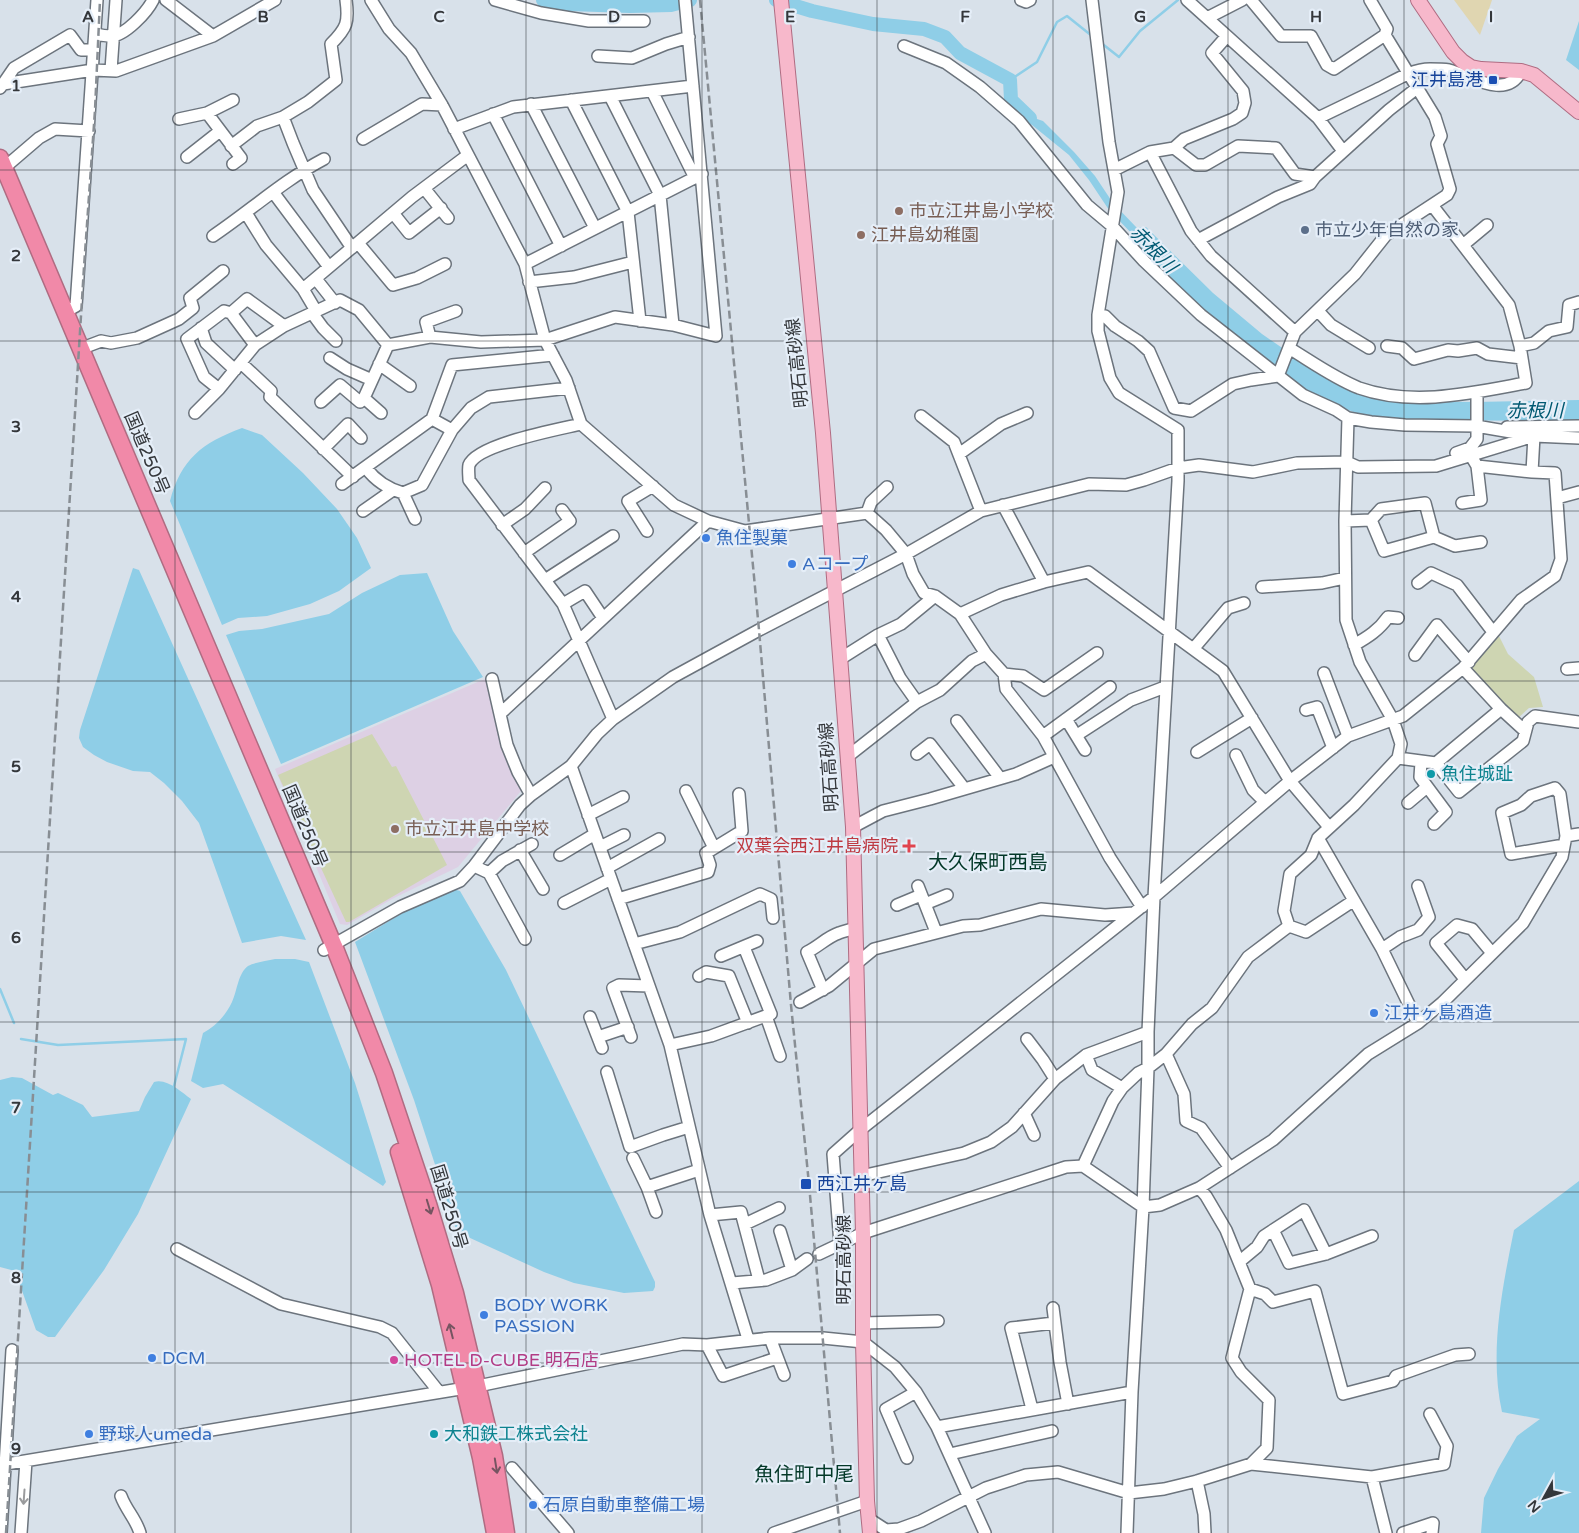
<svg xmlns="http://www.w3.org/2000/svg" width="1579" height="1533" font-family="'Varela Round','Noto Sans JP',sans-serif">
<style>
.education{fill:#ddd0e4}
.green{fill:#ced5b2}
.sand{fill:#e0d6b1}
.water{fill:#8fcee7}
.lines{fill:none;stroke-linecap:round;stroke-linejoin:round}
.stream{stroke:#8fcee7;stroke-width:2.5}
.river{stroke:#8fcee7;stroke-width:14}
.minor-casing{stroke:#6c747d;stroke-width:14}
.major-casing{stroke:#af6c82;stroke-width:16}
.highway-casing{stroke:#af6c82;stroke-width:19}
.minor{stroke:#fff;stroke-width:11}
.major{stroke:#f7b8cb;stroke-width:14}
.highway{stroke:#f189a8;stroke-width:16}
.rail{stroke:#888e94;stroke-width:2.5;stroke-dasharray:8 4;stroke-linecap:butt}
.oneway{stroke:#765461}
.oneway2{stroke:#9a9b9d}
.grid{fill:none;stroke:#34373b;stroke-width:1;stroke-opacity:0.55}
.transit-dot{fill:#1a4fb4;stroke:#e5eef8;stroke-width:2}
.education-dot{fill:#8d6e63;stroke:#e5eef8;stroke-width:2}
.service-dot{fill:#5c6f8a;stroke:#e5eef8;stroke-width:2}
.shop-dot{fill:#3f7fe0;stroke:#e5eef8;stroke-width:2}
.culture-dot{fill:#0f9aa8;stroke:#e5eef8;stroke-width:2}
.health-dot{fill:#e0444e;stroke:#e5eef8;stroke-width:2}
.hotel-dot{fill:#d1479c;stroke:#e5eef8;stroke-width:2}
.labels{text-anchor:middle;stroke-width:4.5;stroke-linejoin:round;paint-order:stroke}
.transit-label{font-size:18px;fill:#164399;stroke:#e5eef8;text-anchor:end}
.education-label{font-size:18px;fill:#785e54;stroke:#e5eef8;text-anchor:start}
.service-label{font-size:18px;fill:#4e5e75;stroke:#e5eef8;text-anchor:start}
.street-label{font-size:18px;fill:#34373b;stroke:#e5eef8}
.shop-label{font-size:18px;fill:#366cbe;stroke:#e5eef8;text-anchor:start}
.culture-label{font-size:18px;fill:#0d838f;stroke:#e5eef8;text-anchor:start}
.health-label{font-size:18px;fill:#be3a42;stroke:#e5eef8;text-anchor:end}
.hotel-label{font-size:18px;fill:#b23c85;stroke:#e5eef8;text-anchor:start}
.water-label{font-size:19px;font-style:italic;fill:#005972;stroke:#e5eef8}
.quarter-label{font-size:20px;fill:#033828;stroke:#e5eef8}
.grid-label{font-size:16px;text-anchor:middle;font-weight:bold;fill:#34373b;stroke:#e5eef8;stroke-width:4.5;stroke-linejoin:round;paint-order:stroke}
</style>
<rect width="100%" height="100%" fill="#d8e1ea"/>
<path class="education" d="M487 678 503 746 521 791 458 867 392 899 347 925 340 924 275 769Z"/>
<path class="green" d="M1497 632 1508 654 1534 677 1543 707 1529 708 1517 719 1466 668Z
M372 734 392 767 396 766 447 865 349 922H346L278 775Z"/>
<path class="sand" d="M1454 0H1492L1480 35Z"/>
<path class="water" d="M1579 21V70L1566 60Z
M1017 105 1034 118 1043 121 1074 152 1095 176 1113 203 1137 228 1146 227 1213 293 1262 334 1317 372 1399 401 1474 402 1579 400V421L1383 420 1358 414 1313 395 1261 357 1197 306 1138 246 1136 238 1109 210 1089 180 1069 155 1032 125Z
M242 428 262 435 303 473 337 509 357 538 371 568 339 591 310 604 267 616 238 618 222 625 170 501C181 459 202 443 242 428Z
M133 568 139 570 306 940 281 936 242 943 199 823 182 801 164 783 150 772 133 771 107 762 94 755 83 747 79 738 80 730Z
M427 573 453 631 483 677 281 764 226 635 239 631 262 629 329 614 362 593 400 575Z
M453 889 460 891 506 970 655 1282V1287L653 1291 624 1293 574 1283 544 1272 457 1232 414 1100 355 942 407 910Z
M275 959H295L309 962 355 1083 386 1182 383 1186 223 1084 203 1088 191 1081 203 1033C216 1026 226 1015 232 1002 237 992 238 973 248 966 255 962 267 961 275 959Z
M12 1077 22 1078 53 1095 58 1093 83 1105 92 1117 139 1111 145 1097 154 1082C167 1078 181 1092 191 1099L138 1214 104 1270 55 1337H48L36 1330 15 1271 0 1267V1080Z
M1579 1181V1533H1481L1484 1498 1498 1469 1517 1436 1540 1419 1502 1412C1489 1353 1502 1289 1514 1230Z"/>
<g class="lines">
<path class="stream" d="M1100 42 1119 57 1140 31 1178 0
M1010 80 1037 62 1057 22 1067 16 1092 36
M0 989 14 1023
M21 1039 58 1045 186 1039 173 1090"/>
<path class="river" d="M543 0 568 4 630 6 671 5 690 0
M776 0 812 11 873 24 924 29 945 37 960 53 1010 80 1011 100 1030 118"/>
<defs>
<path id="minor" d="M166 0 213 36
M371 0 389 29 411 53 442 105 525 264 545 340 566 380 581 424 674 505 708 521 745 531 867 513 886 530 906 554 913 574 924 593 935 596 960 614 986 654 1004 674 1006 689 1043 736 1110 858 1142 907
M495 0 541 13 589 21H644
M1021 0 1026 2 1030 0
M1092 0 1109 142 1118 192 1098 315V331L1110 378 1119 393 1178 430V481L1154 897 1148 1032V1068L1143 1207 1132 1392 1127 1533
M1187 0 1318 118C1337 109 1357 99 1376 90 1393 82 1411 69 1430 69 1435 69 1443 69 1449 70 1469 75 1507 101 1521 71
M1251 0 1281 36H1311L1327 65 1334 69 1385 35
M1207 18 1242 0
M95 34C100 35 106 36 111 36 125 36 147 12 153 0
M904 46 946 63 980 87 1019 121 1087 205 1112 226 1144 261 1201 315 1303 395 1336 410 1348 418 1345 521 1346 620 1360 662 1393 720 1401 744 1398 758 1354 805 1318 838 1382 949 1418 1023
M598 56 632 58 666 44 689 37
M111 70 116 0
M3 84 14 68 70 35 81 50H92
M0 88 3 84 93 70 116 71 213 36 275 0
M652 91 695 178
M610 96 660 195 673 325
M571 100 628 212 640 321
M531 104 595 228
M207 113 241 158 233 164
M493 114 561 246
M283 117 293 143 313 190 352 248
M1318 118 1343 151
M179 119 207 113 233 100
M454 129 513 107 693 86
M363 139 422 104 442 105
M231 146 257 126 283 117 308 102 336 80 331 44C347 28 349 22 346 0
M1174 148 1196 165H1205L1238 146 1276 148 1295 174 1315 177
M1150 152 1174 148 1184 139 1233 119 1242 113 1245 103 1243 91 1212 53 1227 36
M187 157 220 131
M4 168 39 138 55 129 89 131
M1114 170 1150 152 1191 231 1211 256 1295 332
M424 188 448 218
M273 192 329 267
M246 213 266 245 303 289 316 311
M393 213 409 233 441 208
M213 236C250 211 284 180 324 159
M1198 240 1278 197 1310 184 1315 177 1389 110 1417 88
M358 243 393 285 417 278 445 264
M1463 245 1487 225
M525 264 702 174
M316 279 335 303
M529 282 574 277 633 262
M303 289 412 197 468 155
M1318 311 1331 325 1369 348
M65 312 76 306 97 0
M231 313 255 345
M312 313 323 328 336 341
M1098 315 1105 316 1115 326 1138 341 1149 351 1174 408 1191 411 1233 384 1251 380 1278 376
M201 328 206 343 235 370
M430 337 426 322 456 311
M1387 346 1402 348 1414 359 1448 350 1458 351 1477 348 1488 354 1522 358
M1520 346 1534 343 1549 331 1567 327 1569 305 1579 302
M1289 348C1312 362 1334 378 1359 388 1413 407 1472 393 1526 383L1520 346 1509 305 1432 205
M80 349 101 341 111 343 137 338 179 319 193 308 190 298 223 271
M330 358 347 369 372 380
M241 363 271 391 270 397 353 477
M379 364 410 386
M1278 376 1295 332 1355 274 1386 235 1447 195 1450 189 1437 144 1441 136 1435 117 1385 35 1387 29 1370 0
M219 389 204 377 187 339 224 311 231 313 247 299 284 326
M364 398 381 413
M321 402 340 385 360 402 364 398 388 345 430 337 481 342 545 340 615 317 673 325 716 336 685 0
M195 413 219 389 255 345 284 326 340 300 359 310 388 345
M921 416 954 442 981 511
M432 419 452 430
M581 424C560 429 477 444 469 465 468 469 469 476 469 480L563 604 613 719
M1507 427 1579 426
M323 449 348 424 361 438
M1456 453 1470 448 1477 439V392
M959 454 1001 424 1027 413
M1471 456 1477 466 1532 472
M366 468C375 480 389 489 403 493L422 485 452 430 471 408 489 397 569 388
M342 484 432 419 452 365 553 355
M403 493 415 519
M1557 498 1579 492
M1462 503 1481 500 1477 466
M1003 505 1044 582 1088 572 1223 671 1290 781 1329 827
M363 511 393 490
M867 513 871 502 887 487
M1371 520 1384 551 1434 537
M1345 521 1371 520 1381 509 1425 503 1434 537 1455 546 1481 542
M502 525 525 509 545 488
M647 531 628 501 653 486
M524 553 570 521 562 510
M545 580 613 536
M1418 583 1431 573 1457 585 1493 632
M1262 587 1322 583 1345 578
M563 604 585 591 603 618
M960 614 1001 595 1044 582
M878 635 900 678 917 702
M1354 645C1368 637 1379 630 1388 617L1398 618
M1194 648 1228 608 1244 603
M1415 655 1437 625 1469 662
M840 659 878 635 901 624 935 596
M1463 668 1501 709 1525 731
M1567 669 1579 668
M1324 673 1348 736
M1004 674 1023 676 1044 690 1097 653
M492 679 507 745 518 772 531 795
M1306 710 1317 707 1333 748
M501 713 708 521
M1066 719 1085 750
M957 721 1000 778
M1077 735 1131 700 1165 687
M1043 736 1110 687
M1197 752 1252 718
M917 754 930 744 964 788
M1236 755 1253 790 1265 802
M847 757 917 702 940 690 972 661 986 654
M1398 758 1436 763 1459 792 1523 741 1528 722 1535 716 1579 722
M1421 762 1420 777 1446 812 1434 824
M1436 763 1501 709
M571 766 670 1045 710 1215 748 1339
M686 791 714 848
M1408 803 1427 787
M588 815 623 797
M853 827 883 811 930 799 1016 774 1054 757
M1564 845 1511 854 1502 813 1521 805 1531 796 1555 788 1560 794 1566 836
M600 847 624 835
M520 850 543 889
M560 855 595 834
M474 866 489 873 525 939
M607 868 659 839
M489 873 502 861 532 844
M918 886 936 932
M618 899 708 872 710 865 706 853 742 831 739 794
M564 903 611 879
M925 904 947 895
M897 905 921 895
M1289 926 1284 911 1290 874 1311 855 1318 838
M634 944 680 932 760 894 771 899 773 918
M1382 949 1400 937 1418 930 1429 917 1418 886
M324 950 400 907 460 881 474 866 520 805 531 795 571 766 597 734 613 719 673 677 759 630 906 554 981 511 1089 484 1126 485 1144 480 1178 468 1199 465 1253 472 1297 463 1347 462 1358 467 1436 466 1534 436 1579 438
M721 956 757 941
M699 976 706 972 729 976 748 1023
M1465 979 1436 943 1457 925 1472 929 1492 953
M823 990 807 952C818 947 827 937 839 933 844 931 850 930 855 928
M800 1002 829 986 874 949 963 926 980 925 1041 909 1105 915 1134 913
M766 1016 780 1056
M590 1017 602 1048
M598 1037 628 1027
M631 1037 613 988 619 985 649 986
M1027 1039 1043 1060 1055 1079
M670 1045 711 1036 771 1014 744 947
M1166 1054 1184 1094 1186 1121 1201 1128 1230 1168
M1086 1055 1092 1070 1122 1088
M607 1072 630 1147 663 1135 689 1127
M1024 1113 1034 1135
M633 1158 647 1187 656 1212
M1083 1166 1113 1101 1122 1088 1138 1073 1148 1068 1166 1054 1192 1024 1212 1008 1248 957 1289 926 1306 932 1353 901
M861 1176 964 1153 991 1142 1012 1127 1055 1079 1086 1055 1148 1032
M647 1187 699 1170
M1199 1188 1206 1196 1226 1230 1250 1289 1232 1358 1241 1372 1269 1400 1267 1448 1251 1464
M710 1215 741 1212 759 1280
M745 1224 779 1208
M1273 1230 1289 1263 1326 1254 1372 1236
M780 1231 792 1270
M840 1244 833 1154 860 1130 1154 897 1290 781 1348 736 1403 716 1463 668 1521 600 1555 576 1561 559 1555 473 1532 472 1534 436 1476 426 1405 425 1371 422 1348 418
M177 1249 281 1304 380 1327 392 1333 439 1392
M819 1254 863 1233 1066 1167 1083 1166 1143 1207 1160 1205 1199 1188 1273 1140 1368 1054 1418 1023 1442 1003 1523 923 1562 857 1566 836 1579 834
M1239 1262 1257 1247 1264 1236 1304 1210 1326 1254
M732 1283 766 1280 792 1270 807 1259
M1250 1289 1265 1294 1273 1302 1315 1291 1343 1394 1393 1381 1396 1376 1455 1355 1469 1354
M1053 1308 1060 1362 1068 1404
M863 1323 938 1321
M770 1338 784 1375
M707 1345 723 1376 777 1358
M1032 1409 1011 1328 1054 1323
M937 1427 1132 1392
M950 1454 1052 1431
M907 1458 886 1409 916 1392
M0 1465 478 1386 683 1344 707 1345 770 1338H823L863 1342 895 1367 916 1392 937 1427 985 1533
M512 1468 568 1533
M1372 1477 1386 1533
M1197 1481 1204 1514 1205 1533
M121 1496C126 1510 136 1519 140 1533
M869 1519 886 1530 899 1529 921 1521 986 1488 1026 1475 1058 1472 1129 1493 1164 1489 1197 1481 1251 1464 1372 1477 1444 1464 1447 1446 1430 1414
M1 1533 12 1350
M21 1533 26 1461
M774 1533 867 1501
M1403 1533 1433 1523 1432 1533"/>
<path id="major" d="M781 0 823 433 853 827 863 1233V1342L867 1501 870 1533
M1418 0 1453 52 1462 61 1471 67 1481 69 1521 71 1534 75 1579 112"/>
<path id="highway" d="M0 158 334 946 384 1073 428 1204 455 1293 494 1456 506 1533
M399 1152 440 1285 481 1458 495 1533"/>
</defs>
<use href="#minor" class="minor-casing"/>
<use href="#major" class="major-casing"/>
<use href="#highway" class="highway-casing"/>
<use href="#minor" class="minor"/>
<use href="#major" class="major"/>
<use href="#highway" class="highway"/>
<path class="rail" d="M700 0 759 630 791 1005 809 1184 840 1533
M6 1533 84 267 95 110 100 0"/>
</g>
<defs><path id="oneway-shaft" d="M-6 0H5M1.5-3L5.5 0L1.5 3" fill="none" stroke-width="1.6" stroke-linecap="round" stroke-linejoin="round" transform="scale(1.25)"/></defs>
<g class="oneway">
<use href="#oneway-shaft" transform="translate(429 1207) rotate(73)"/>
<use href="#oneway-shaft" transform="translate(451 1331) rotate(-104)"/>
<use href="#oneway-shaft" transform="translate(496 1466) rotate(81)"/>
</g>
<use class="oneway2" href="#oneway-shaft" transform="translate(24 1497) rotate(94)"/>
<path class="grid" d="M175 0V1533M351 0V1533M526 0V1533M702 0V1533M877 0V1533M1053 0V1533M1228 0V1533M1404 0V1533M0 170H1579M0 341H1579M0 511H1579M0 681H1579M0 852H1579M0 1022H1579M0 1192H1579M0 1363H1579"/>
<g class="transit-dot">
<rect x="1488" y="75" width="10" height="10" rx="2.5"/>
<rect x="800" y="1178" width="12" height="12" rx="2.5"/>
</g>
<g class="education-dot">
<circle cx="899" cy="211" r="5"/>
<circle cx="861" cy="235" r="5"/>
<circle cx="395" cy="829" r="5"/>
</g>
<circle class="service-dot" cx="1305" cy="230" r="5"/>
<g class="shop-dot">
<circle cx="706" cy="538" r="5"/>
<circle cx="792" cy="564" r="5"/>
<circle cx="1374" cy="1013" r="5"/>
<circle cx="484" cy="1315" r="5"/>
<circle cx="152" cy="1358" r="5"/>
<circle cx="89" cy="1434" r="5"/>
<circle cx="533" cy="1505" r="5"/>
</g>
<g class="culture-dot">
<circle cx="1431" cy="774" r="5"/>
<circle cx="434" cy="1434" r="5"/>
</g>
<path class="health-dot" d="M906.5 838.5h5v5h5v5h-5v5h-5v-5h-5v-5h5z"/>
<circle class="hotel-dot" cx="394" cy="1360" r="5"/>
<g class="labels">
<g class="transit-label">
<text x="1483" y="86">江井島港</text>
<text x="817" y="1190" text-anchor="start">西江井ヶ島</text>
</g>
<g class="education-label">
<text x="909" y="217">市立江井島小学校</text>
<text x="871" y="241">江井島幼稚園</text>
<text x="405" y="835">市立江井島中学校</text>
</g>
<g class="service-label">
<text x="1315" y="236">市立少年自然の家</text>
</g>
<g class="street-label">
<text transform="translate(797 363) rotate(-96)" y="6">明石高砂線</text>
<text transform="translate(147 453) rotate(67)" y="6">国道250号</text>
<text transform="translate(829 767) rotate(-94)" y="6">明石高砂線</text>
<text transform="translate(305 826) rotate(67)" y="6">国道250号</text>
<text transform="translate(449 1207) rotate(73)" y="6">国道250号</text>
<text transform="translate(844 1260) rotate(-90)" y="6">明石高砂線</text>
</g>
<g class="shop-label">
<text x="716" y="544">魚住製菓</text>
<text x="802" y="570">Aコープ</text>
<text x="1384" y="1019">江井ヶ島酒造</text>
<text x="494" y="1311">BODY WORK<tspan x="494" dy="21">PASSION</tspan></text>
<text x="162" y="1364">DCM</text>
<text x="99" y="1440">野球人umeda</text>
<text x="543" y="1511">石原自動車整備工場</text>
</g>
<g class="culture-label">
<text x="1441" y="780">魚住城趾</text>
<text x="444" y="1440">大和鉄工株式会社</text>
</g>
<g class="health-label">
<text x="898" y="852">双葉会西江井島病院</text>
</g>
<g class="hotel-label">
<text x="404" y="1366">HOTEL D-CUBE 明石店</text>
</g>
<g class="water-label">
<text transform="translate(1154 249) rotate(45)" y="7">赤根川</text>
<text x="1535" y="417">赤根川</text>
</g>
<g class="quarter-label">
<text x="988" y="869">大久保町西島</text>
<text x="804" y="1481">魚住町中尾</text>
</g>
</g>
<g class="grid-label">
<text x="88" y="22">A</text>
<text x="263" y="22">B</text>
<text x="439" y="22">C</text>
<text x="614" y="22">D</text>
<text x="790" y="22">E</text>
<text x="965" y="22">F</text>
<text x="1140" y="22">G</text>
<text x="1316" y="22">H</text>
<text x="1491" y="22">I</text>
<text x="16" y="91">1</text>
<text x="16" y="261">2</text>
<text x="16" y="432">3</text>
<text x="16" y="602">4</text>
<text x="16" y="772">5</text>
<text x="16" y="943">6</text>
<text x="16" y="1113">7</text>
<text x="16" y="1283">8</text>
<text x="16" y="1454">9</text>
</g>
<g transform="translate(1544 1498) rotate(230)" stroke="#e5eef8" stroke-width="4" paint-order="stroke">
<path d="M0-4L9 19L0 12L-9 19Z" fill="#34373b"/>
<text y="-8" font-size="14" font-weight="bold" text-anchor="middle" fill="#34373b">N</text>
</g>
</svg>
